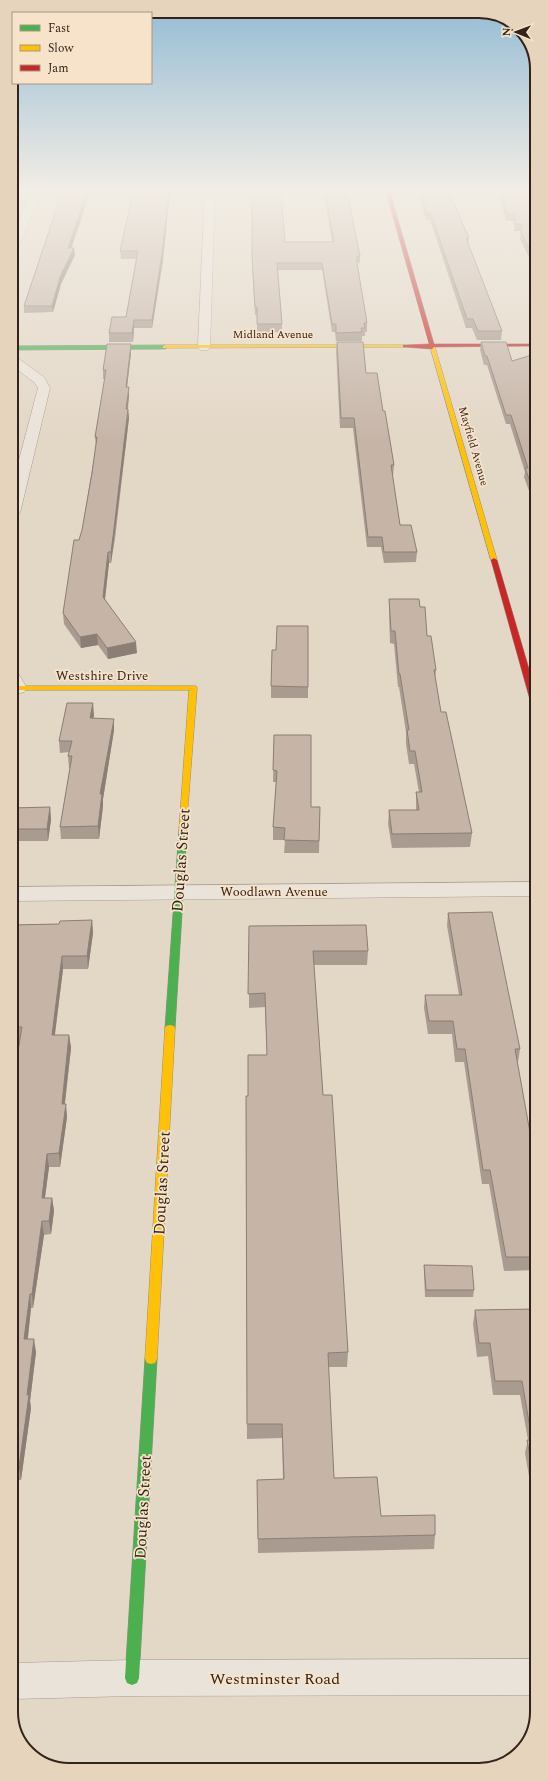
<svg xmlns="http://www.w3.org/2000/svg" width="548" height="1781" font-family="Spectral,serif">
<style>
.lines{fill:none;stroke-linecap:round;stroke-linejoin:round}
.street-casing{stroke:#a79c90;stroke-width:1}
.fast-casing{stroke:#978b80;stroke-width:1}
.slow-casing{stroke:#978b80;stroke-width:1}
.jam-casing{stroke:#978b80;stroke-width:1}
.street{fill:#eae3d9;fill-rule:evenodd}
.fast{fill:#4caf50;fill-rule:evenodd}
.slow{fill:#ffc107;fill-rule:evenodd}
.jam{fill:#c62828;fill-rule:evenodd}
.wall{fill:#aa9b90}
.shaded-wall{fill:#8b7e75}
.building{fill:#c6b4a7;stroke:#8b7e75}
.labels{text-anchor:middle;stroke-width:3.5;stroke-linejoin:round;paint-order:stroke}
.far-street-label{font-size:11px;fill:#34231a;stroke:#f6e3ca}
.street-label{font-size:13px;fill:#34231a;stroke:#f6e3ca}
.near-street-label{font-size:16px;fill:#34231a;stroke:#f6e3ca}
.rim{fill:none;stroke:#34231a;stroke-width:2}
</style>
<rect width="100%" height="100%" fill="#e3d7c6"/>
<g class="lines">
<defs>
<path id="street" d="M31 192H41L16 254 11 257V240Z
M205 192H215L210 347 208 350H200L198 347Z
M11 355 15 356 44 377 50 388 20 513 17 516 12 518V486L38 388 34 382 11 365Z
M12 672 18 673 27 688 24 692 18 694 12 692Z
M536 882V896L12 901V887Z
M537 1659V1695L132 1696 13 1699V1663L132 1660Z"/>
<path id="fast" d="M11 346 165 345 168 347 165 349 11 350Z
M183 827 187 830 175 1028 174 1030H166L165 1028 179 830Z
M151 1354 155 1355 157 1359 139 1678 137 1683 132 1685 127 1683 125 1678 145 1359 147 1355Z"/>
<path id="slow" d="M165 345H405L407 346 405 347 163 348V346Z
M430 346 435 347 497 560 496 561 491 560Z
M12 686H196L197 688 186 832H180L179 830 189 690H12Z
M170 1025 174 1026 175 1028 157 1359 155 1363 151 1364 147 1363 145 1359 165 1028 166 1026Z"/>
<path id="jam" d="M386 192H390L434 344H535V346L434 347 432 349 403 347V345H405L429 344Z
M494 558 497 560 536 693V709L532 707 491 560Z"/>
</defs>
<use href="#street" class="street-casing"/>
<use href="#fast" class="fast-casing"/>
<use href="#slow" class="slow-casing"/>
<use href="#jam" class="jam-casing"/>
<use href="#street" class="street"/>
<use href="#fast" class="fast"/>
<use href="#slow" class="slow"/>
<use href="#jam" class="jam"/>
</g>
<path class="wall" d="M62 192H89V195L71 248 75 255 61 284 53 312 24 313V306Z
M133 192 163 260 152 328H134L133 342H109V333L126 317 136 259H121L120 251Z
M252 192 285 242H332L324 192H347L360 256V263H357L367 323V332H365V336H362V341H336L335 332H332L322 270H278L282 324V332L257 333V315H255L252 264Z
M418 192H449L469 238 468 245 502 331 501 340H477L472 328H466L430 220H426Z
M498 192H528L535 204V270L520 239 521 231H514L515 221H506Z
M337 342 366 373 383 411 394 465 393 475H392L400 525 417 552 416 562 384 563 381 547H367L353 428H340L336 351Z
M481 342 512 361 535 354 536 510 524 477 525 472 510 424H506L487 365H484L480 350Z
M131 353 127 387H129V396L128 409 129 418 115 539 111 563H109L105 599 137 653 108 659 98 645 81 648 64 624 63 613 79 540 82 530 96 446 95 437 105 379H103V370Z
M389 599 420 607 436 670 435 679 441 712 472 833 470 847 392 848 388 824 389 810H416V792H419L414 764H409L406 744V732L399 687H398L394 644 390 643 389 611Z
M271 686 308 687V698H271Z
M94 715 93 718 114 730 103 799V806L99 839H61L60 827 70 768H69L68 756 69 752 60 753 59 741Z
M274 735 311 807H320L319 853H284L285 840H273V827L276 782H273Z
M50 807 51 820 48 841H12V808Z
M448 913 520 1049 518 1062H517L536 1166V1270L504 1271 489 1184H482L464 1062H455L452 1034H428L424 1008 425 995H459L447 926Z
M92 920 93 933 88 969H63L55 1035H69L71 1048 65 1104 67 1117 60 1167H49L45 1198H52L54 1211 51 1234 44 1235 33 1308H31L28 1339 36 1352 30 1401 31 1408 21 1480H19L13 1531 20 1040H12V979L14 969H12V925L59 924Z
M249 926 368 951 367 965H314L323 1095 348 1352 347 1367H328L334 1478 381 1516 435 1535 434 1549 258 1553 257 1480 283 1479 282 1438 247 1439 246 1096H248L267 1055 265 1007 249 1008Z
M424 1265 474 1290 473 1297H425L424 1272Z
M537 1309V1522L525 1453 528 1440 520 1395H493L488 1356 477 1357 473 1324 475 1310Z"/>
<path class="shaded-wall" d="M87 192H89V195L69 255 68 248Z
M169 192H170L163 260 152 328V320Z
M74 248 75 255 61 284 53 312 52 306 60 277Z
M134 320V328L133 342 132 333Z
M131 344V353L126 396V387Z
M129 387V396L126 418V409Z
M128 409 129 418 111 563V552Z
M108 552 109 563 104 607 103 597Z
M97 634 98 645 81 648 80 637Z
M136 642 137 653 108 659 107 648Z
M93 703 94 715 91 730 90 718Z
M114 719V730L103 799V806L99 839 98 826 100 794Z
M50 807 51 820 48 841 47 829Z
M92 920 93 933 88 969 87 956Z
M62 956 63 969 53 1048 52 1035Z
M69 1035 71 1048 63 1117 62 1104Z
M66 1104 67 1117 60 1167 59 1153Z
M47 1154 49 1167 43 1211 42 1198Z
M52 1198 54 1211 51 1234 49 1221Z
M42 1221 44 1235 33 1308 32 1294Z
M30 1294 31 1308 26 1352 24 1339Z
M34 1339 36 1352 30 1401 31 1408 21 1480 19 1467 27 1395Z
M17 1467 19 1480 13 1531V1500Z"/>
<path class="building" d="M62 192H87L68 248H74L60 277 52 306H24Z
M133 192H169L162 253 152 320H134L132 333H109L112 317H126L138 251H120Z
M252 192H281L285 242H334L325 192H347L360 256H357V263L367 323H364L365 328H361L362 332 336 333V324H332L322 263H277L282 324H257V307H255L252 256Z
M421 192H449L469 238H466L502 331H478L473 319H467L430 212H426Z
M501 192H528V193L529 192 535 204V261L521 232 522 224H514L516 214H507Z
M337 342H363L366 373H377L383 411H385L394 465H391L400 525H411L417 552H384L382 537H368L354 418H341Z
M481 342H506L512 361 535 354 536 497 525 468H528L511 415H506L487 356H485Z
M107 344H131L126 387H129L126 409H128L114 529 111 552H108L103 597 136 642 107 648 97 634 80 637 63 613 74 540H79L82 530 92 473 97 437H95L106 370H103Z
M389 599H419L420 607H425L427 636H431L436 670H434L441 712H446L472 833 392 834 389 810H419L416 792H422L415 751H410L407 730H409L400 674H399L395 631H391Z
M277 626H308V687L271 686 272 650H276Z
M67 703H93L90 718 114 719 100 794H102L98 826 60 827 72 756H68L72 741H59Z
M274 735H311V807H320L319 841 284 840 285 828 273 827 277 771 273 770Z
M50 807 47 829H12V808Z
M492 912 520 1049H515L536 1166V1257H506L490 1170H483L465 1049H457L453 1021H429L425 995H462L448 913Z
M92 920 87 956H62L52 1035H69L62 1104H66L59 1153 47 1154 42 1198H52L49 1221H42L32 1294H30L24 1339H34L27 1395H29L19 1467H17L13 1500 12 1087 22 1027H12V979L16 956H12V925L59 924 60 921Z
M366 925 368 951H313L323 1095H332L348 1352 328 1353 334 1478 377 1477 381 1516 435 1515V1535L258 1539 257 1480 284 1479 282 1424H247L246 1096H248V1055H267L265 993 248 994 249 926Z
M424 1265 472 1266 474 1290H426Z
M537 1309V1495L527 1440H532L522 1381H495L490 1343H479L475 1310Z"/>
<linearGradient id="sky" x2="0" y2="1"><stop stop-color="#93bbd4"/><stop offset="0.43" stop-color="#f2ede5"/><stop offset="1" stop-color="#f2ede5" stop-opacity="0"/></linearGradient>
<rect width="548" height="442" fill="url(#sky)"/>
<g class="labels">
<g class="far-street-label">
<text x="273" y="338">Midland Avenue</text>
<text transform="translate(474 446) rotate(74)" y="4">Mayfield Avenue</text>
</g>
<g class="street-label">
<text x="102" y="680">Westshire Drive</text>
<text x="274" y="896">Woodlawn Avenue</text>
</g>
<g class="near-street-label">
<text transform="translate(180 860) rotate(-86)" y="6">Douglas Street</text>
<text transform="translate(161 1183) rotate(-87)" y="6">Douglas Street</text>
<text transform="translate(142 1507) rotate(-87)" y="6">Douglas Street</text>
<text x="275" y="1684">Westminster Road</text>
</g>
</g>
<path d="M0 0H548V1781H0ZM69 18H479A51 51 0 0 1 530 69V1712A51 51 0 0 1 479 1763H69A51 51 0 0 1 18 1712V69A51 51 0 0 1 69 18Z" fill="#e6d4bc" fill-rule="evenodd"/>
<path class="rim" d="M69 18H479A51 51 0 0 1 530 69V1712A51 51 0 0 1 479 1763H69A51 51 0 0 1 18 1712V69A51 51 0 0 1 69 18Z"/>
<rect x="12" y="12" width="140" height="72" fill="#f6e3ca" stroke="#a89684"/>
<rect x="20" y="25" width="20" height="6" fill="#4caf50" stroke="#a89684"/>
<text x="48" y="32" font-size="12" fill="#34231a">Fast</text>
<rect x="20" y="45" width="20" height="6" fill="#ffc107" stroke="#a89684"/>
<text x="48" y="52" font-size="12" fill="#34231a">Slow</text>
<rect x="20" y="65" width="20" height="6" fill="#c62828" stroke="#a89684"/>
<text x="48" y="72" font-size="12" fill="#34231a">Jam</text>
<g transform="translate(516 32) rotate(271)" stroke="#f6e3ca" stroke-width="3" paint-order="stroke">
<path d="M0-3L7 15L0 10L-7 15Z" fill="#34231a"/>
<text y="-6" font-size="11" font-weight="bold" text-anchor="middle" fill="#34231a">N</text>
</g>
</svg>
